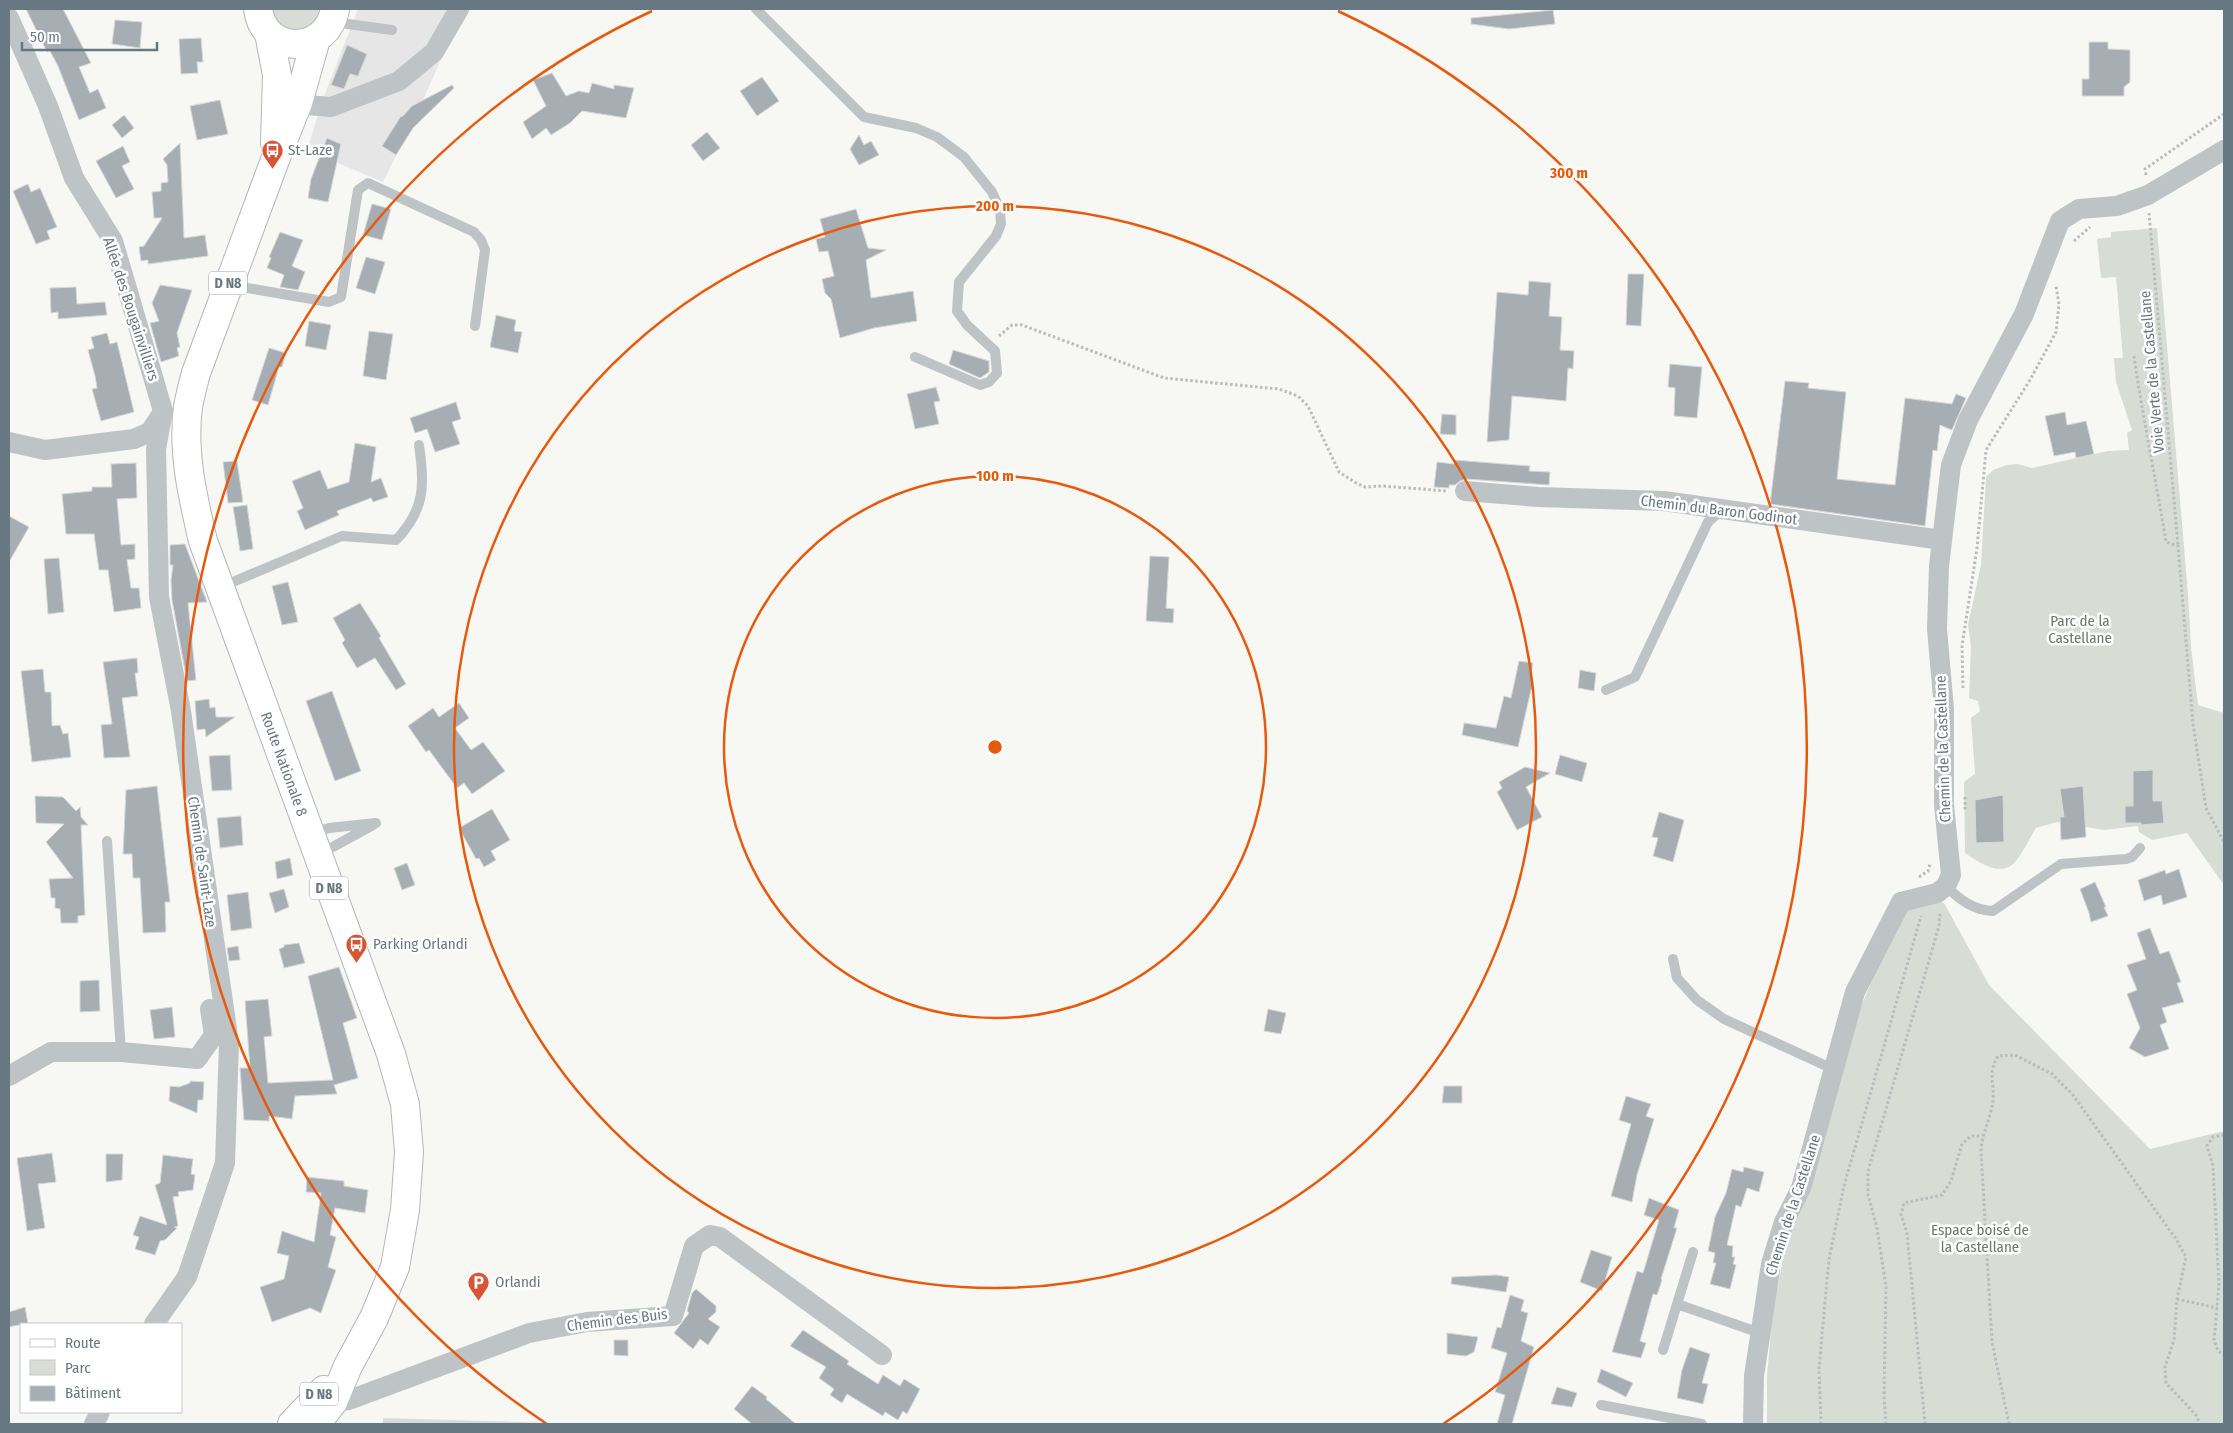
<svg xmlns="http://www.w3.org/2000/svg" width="2233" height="1433" font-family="'Fira Sans Condensed',sans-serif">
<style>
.built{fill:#e5e6e5}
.green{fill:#d7dcd4}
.building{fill:#a6aeb3;stroke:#d9d8d7}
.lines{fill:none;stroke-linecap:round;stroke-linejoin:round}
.primary-casing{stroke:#b2b7ba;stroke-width:30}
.path{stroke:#b9bcbe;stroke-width:3;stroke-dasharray:2.5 2.5;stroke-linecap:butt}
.service{stroke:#bec3c6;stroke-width:10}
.minor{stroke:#bec3c6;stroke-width:20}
.primary{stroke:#fff;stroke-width:28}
.ring{fill:none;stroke:#e8590c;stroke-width:2.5}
.labels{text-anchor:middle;stroke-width:5;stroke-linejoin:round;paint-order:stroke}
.shield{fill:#fff;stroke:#95a0a8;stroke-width:1}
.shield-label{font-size:14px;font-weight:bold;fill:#687883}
.poi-label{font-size:15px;fill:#687883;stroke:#fff;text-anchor:start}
.street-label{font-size:15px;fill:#687883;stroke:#fff}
.park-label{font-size:15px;fill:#6b7b66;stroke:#fff}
.centre{fill:#e8590c;stroke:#fff;stroke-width:2.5}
.ring-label{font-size:15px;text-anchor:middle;font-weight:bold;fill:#e8590c;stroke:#fff;stroke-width:5;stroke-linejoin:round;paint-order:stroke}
</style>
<rect width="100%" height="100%" fill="#f7f7f4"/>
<path class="built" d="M358 9H463L420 107 383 182 307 150 323 99Z"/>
<path class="green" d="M258 9H335L296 44Z
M2157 228 2188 594 2191 647 2198 705 2224 713V885L2187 833 2152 840 2139 832 2138 826 2104 830 2057 822 2036 828C2029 839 2023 853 2015 862 2001 878 1978 862 1965 853L1964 782 1975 774 1971 718 1980 711 1978 701 1969 698 1971 646 1968 625 1981 565 1986 477 1993 470 2007 465 2017 464 2032 468 2108 451 2129 450 2127 433 2132 430 2116 382 2114 358H2123L2116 277 2101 278 2097 239 2111 237V232Z
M1936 901 1944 903 1989 985 2150 1149 2224 1131V1424H1767V1377L1772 1317 1783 1259 1837 1068 1901 906Z
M383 1418 586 1424H383Z"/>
<path class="building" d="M26 9H63L91 63 79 67 90 93 98 89 106 108 79 120 58 66 50 51 47 52Z
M1553 10 1555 24 1509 29 1471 24V18Z
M115 20 142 22 140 48 112 44Z
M201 38 203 62H197L198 73 181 74 179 39Z
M2089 42H2108V49L2130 50V82L2124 87V96H2082V79H2089Z
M347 45 367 54 358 76 350 74 344 89 331 85Z
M552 73 566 96 579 91 589 93 592 83 614 89V85L634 88 626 118 582 111 570 123 551 135 546 128 532 139 523 122 546 106 533 80Z
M762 77 779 101 757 116 740 91Z
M452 85 454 88 413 128 396 155 382 146 401 116 402 117 412 106Z
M220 100 228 134 197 140 190 106Z
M124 115 134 128 122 138 112 125Z
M707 132 720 148 703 161 691 145Z
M859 135 864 145 871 141 879 155 859 165 850 149Z
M327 138 341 144 328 202 308 198 311 179Z
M180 143 184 238 205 235 208 256 148 264V260L141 261 139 247 144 246 162 218H154L152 192 161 191V183L168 182 167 165 163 159Z
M123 146 130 162 122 166 134 189 116 198 96 161Z
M28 184 31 192 40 188 57 227 47 231 50 239 36 244 13 191Z
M372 204 391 209 382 240 363 235Z
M856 209 868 248 886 250 866 260 871 298 913 291 917 321 874 328 840 338 831 299 825 293 822 279 834 276 828 251 819 252 816 239 825 237 820 219Z
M280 232 303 240 292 266 305 272 298 290 280 287 284 275 267 268 271 258 269 257Z
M366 257 385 262 375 294 356 288Z
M1628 274H1644L1641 326 1626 325Z
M1529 281 1551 283 1549 316 1562 317 1560 350 1574 351 1573 369 1568 368 1566 401 1512 396 1509 440 1487 442 1497 292 1528 295Z
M160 285 192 290 177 333 180 347 177 348 179 356 161 362 150 323 159 321 152 303Z
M76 287 77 304 105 302 107 315 58 319V312L51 313 50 288Z
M496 315 516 320 514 331 522 332 518 353 490 347Z
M309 321 331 325 326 350 305 346Z
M369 331 393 334 386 380 363 376Z
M107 333 110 344 117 342 134 412 101 421 92 389 97 388 95 376 88 350 94 348 91 337Z
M269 348 286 353 282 367H279L268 405 252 400Z
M953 350 989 361V372L980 378 949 364Z
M1670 364 1702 367 1697 418 1674 416 1675 388 1668 387Z
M1785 381 1809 383 1808 388 1846 392 1837 479 1895 485 1905 398 1952 404 1956 394 1966 398 1952 430 1940 425 1937 451 1933 450 1925 526 1770 504Z
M936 387 940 401 934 402 939 424 915 429 907 394Z
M456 402 461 419 452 422 460 444 435 452 427 429 415 433 410 418Z
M2065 412 2067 425 2086 421 2094 454 2076 458 2075 452 2054 456 2045 416Z
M1442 414 1456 415V435L1440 434Z
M355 443 376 447 371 482 381 478 388 497 373 502 371 498 337 511 339 515 305 530 297 511 303 508 292 481 320 470 328 489 349 482Z
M1454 460 1530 466 1529 471 1550 472 1549 485 1466 479 1460 481 1455 485H1449V488L1434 487 1437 462 1454 464Z
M237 461 243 502 228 503 223 462Z
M136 463 137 498 117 499 121 545 135 544V559L127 560 131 588H139L141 608 114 612 108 570H99L94 534H66L62 494 92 491V487H112L111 464Z
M247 505 253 549 240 551 233 507Z
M9 516 29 527 9 562Z
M185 544 207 602 188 603 196 680 187 681 172 600 171 580 173 565H170V545Z
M1150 556 1169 557 1166 608 1174 609 1173 623 1146 621Z
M59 558 64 612 48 614 44 559Z
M288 582 298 622 282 625 272 586Z
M360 603 381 636 379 638 406 684 396 690 375 658 357 668 342 643 345 640 333 618Z
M137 658 138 673H135L138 696 122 698 130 757 104 758 101 725 112 724 103 662Z
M1519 661 1533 663 1531 675 1533 681 1518 747 1462 735 1464 723 1496 728 1504 696 1511 698Z
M43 669 45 692H51L52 726 60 725 63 734 68 733 71 757 32 762 21 671Z
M1580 670 1596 673 1594 691 1578 688Z
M332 691 361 771 335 781 306 701Z
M209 699 210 708 215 707 216 717H235L206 737 205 729 197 730 195 701Z
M459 703 469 718 455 728 471 750 483 742 505 771 472 794 464 783 457 788 429 750 426 752 408 726 433 708 439 717Z
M230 755 232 790 212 791 209 756Z
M1560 755 1587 763 1582 782 1555 774Z
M1525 767 1550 773 1526 787 1542 817 1517 830 1497 792 1502 788 1499 782Z
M2153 770V801H2162L2164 823 2141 825V823H2125V806H2133V771Z
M157 786 170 902H165L166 932 143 933 140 878H133L132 854H123L126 790Z
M2083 786 2086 837 2061 840 2060 817H2064L2060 789Z
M2003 795 2004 842 1976 843 1975 800Z
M35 796 63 797 76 811 80 807 81 817 88 825H81L85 915 78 916V923H61L60 909 55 908V898H51L49 879 73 878 46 842 64 824 36 823Z
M492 809 510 840 491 851 496 860 484 867 479 858 476 859 459 828Z
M1659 812 1684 820 1673 862 1653 856 1658 838 1652 837Z
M241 816 243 845 220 848 217 818Z
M290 858 293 875 277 879 275 862Z
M407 863 415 885 402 890 394 868Z
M2179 869 2187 897 2163 905 2161 895 2144 901 2138 880 2165 870 2166 874Z
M2095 882 2106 907H2104L2108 916 2091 922 2089 913 2080 889Z
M284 889 289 907 275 913 269 893Z
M248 892 252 928 231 931 227 895Z
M2150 928 2160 954 2169 951 2181 982 2177 983 2184 1002 2162 1008 2167 1022 2160 1025 2169 1049 2145 1057 2129 1048 2140 1028 2127 994 2137 990 2127 965 2146 959 2137 933Z
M299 943 305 963 284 968 279 949 284 947V945Z
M238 946 240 960 229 961 227 948Z
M339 967 357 1018 343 1023 358 1078 334 1085 337 1094 295 1096 292 1119 269 1116V1121L244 1120 240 1068H250L245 1001 268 999 272 1036 264 1037 268 1083 333 1080 308 976Z
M99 980 100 1011 80 1012V981Z
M172 1007 175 1037 154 1039 150 1010Z
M1268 1009 1286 1013 1281 1034 1264 1031Z
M190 1081 204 1082 203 1100H198L197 1113 169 1101 170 1086 179 1087 190 1083Z
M1444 1086H1462V1103H1442Z
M1626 1096 1651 1104 1646 1116 1654 1119 1637 1175 1632 1202 1611 1196 1631 1124 1619 1120Z
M52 1153 56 1182 38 1184 45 1228 27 1231 17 1158Z
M106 1154H123L122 1180 106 1182Z
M163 1155 193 1159 191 1174 195 1175 193 1190 178 1192 179 1196 173 1197 178 1226 174 1227 177 1228 165 1240 160 1241 155 1255 135 1249 139 1237 133 1235 140 1216 167 1225 155 1185 160 1183Z
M1744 1167 1764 1172 1759 1192 1747 1188 1741 1207 1736 1205 1727 1245 1733 1246 1732 1257H1735L1733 1264 1736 1265 1730 1289 1710 1284 1716 1263H1713L1715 1253 1708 1251 1715 1217 1726 1193 1732 1169 1743 1172Z
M307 1177 344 1181V1186L368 1190 365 1213 335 1208 330 1235 336 1237 328 1267 336 1270 321 1313 310 1308 272 1322 260 1287 284 1279 289 1256 277 1253 282 1231 314 1242 321 1193 306 1192Z
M1649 1198 1679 1210 1674 1228H1677L1661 1279 1662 1280 1657 1295 1653 1294 1640 1341 1646 1343 1641 1358 1612 1352 1637 1271 1643 1273 1659 1220 1644 1215Z
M1591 1250 1612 1257 1602 1291 1580 1282Z
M1496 1275 1509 1277 1506 1292 1451 1284 1452 1277Z
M696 1289 716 1306V1312L708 1319 720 1327 708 1345 700 1339 693 1349 674 1333 689 1313 687 1311 692 1293Z
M1510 1295 1524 1300 1521 1311 1528 1313 1521 1341 1534 1347 1512 1424H1497L1505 1395 1495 1392 1507 1353 1491 1348 1497 1327 1501 1328Z
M25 1307 28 1323 9 1327V1312Z
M803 1330 849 1361 847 1364 878 1384 883 1375 900 1386 904 1379 920 1389 907 1414 903 1411 898 1420 885 1412 883 1416 847 1394 842 1403 830 1395 834 1389 819 1378 826 1367 790 1346Z
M1447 1333 1478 1337 1474 1352 1466 1356 1447 1354Z
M614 1340H628V1356L614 1355Z
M1690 1347 1710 1354 1702 1383 1708 1384 1703 1404 1677 1398 1682 1370Z
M1601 1369 1633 1383 1626 1397 1597 1382Z
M752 1386 767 1397 766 1399 796 1424H752L734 1409Z
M1557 1387 1577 1393 1572 1407 1551 1404Z"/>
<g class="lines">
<defs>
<path id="primary" d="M258 9C264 56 327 55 335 9
M269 33 277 75 275 143
M316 39 298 103 275 160 196 373C193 384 190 396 188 407 182 452 193 498 203 541L391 1054 405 1104 409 1152 405 1210 395 1267 374 1318 348 1366 333 1402 316 1424
M292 1424 324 1390"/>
</defs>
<use href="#primary" class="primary-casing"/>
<path class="path" d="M2146 175 2145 169 2224 114
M2149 213 2178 546
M2074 241 2090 227
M999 336 1012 325H1022L1164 378 1279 389 1298 396 1308 406 1339 472 1356 483 1365 487 1382 486 1447 491
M2134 356C2143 419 2156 480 2166 542L2178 546 2193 724 2206 808 2224 842
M1963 688 1962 646 1977 548 1986 450 2030 380 2056 332 2059 304 2056 286
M1965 797V811
M1919 877 1928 871 1930 864
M2224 1135 2213 1137 2207 1146 2213 1166 2219 1284 2214 1340 2218 1351 2224 1355
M2177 1299 2217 1308
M1821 1424 1819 1368 1829 1259 1844 1186 1921 916
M1886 1424 1884 1396 1886 1287 1877 1228 1868 1195V1171L1939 926 1940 911
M1925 1424 1907 1233 1901 1214 1904 1203 1942 1195 1951 1181 1962 1144 1971 1136H1982
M2009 1424 1992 1342 1981 1150C1982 1133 1991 1118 1993 1101 1995 1082 1987 1074 1998 1056L2015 1055 2052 1074 2073 1095 2176 1239 2186 1257 2177 1299 2174 1340 2165 1367 2166 1383 2196 1415 2200 1424"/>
<path class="service" d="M756 9 864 117 916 128 937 137 964 157 992 192 1000 210 1001 224 996 236 959 282 957 311 967 325 995 351 997 373 989 382 980 385 915 357
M333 22 392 30
M230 282 247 288 329 302 341 297 358 190 368 183 474 232 481 240 485 250 475 326
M221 587 342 536 396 540C425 510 425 485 419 445
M1606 690 1635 677 1708 522 1722 510
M310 834 329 828 376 823
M107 841 121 1052
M318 855 373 825
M1946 886C1960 900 1973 910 1993 911L2061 864 2126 859 2132 857 2140 848
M1673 959 1677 978 1697 1000 1724 1019 1833 1069
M1677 1304 1760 1333
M1663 1350 1693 1252
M1601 1405 1702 1424"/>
<path class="minor" d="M9 18 48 106 74 178 113 241 163 411 156 449 159 597 181 711 229 1043 225 1163 187 1277 154 1324
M287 100 307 105 331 107 399 81 434 52 459 9
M9 442 45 450 134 439 150 432 161 415
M1465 491 1538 497 1664 501 1942 540
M9 1076 51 1052H121L197 1059 214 1035 210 1009
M333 1402 349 1400 529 1333 587 1322 673 1316 694 1246 710 1235 720 1237 882 1355
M94 1424 100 1412
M1753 1424 1754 1376 1771 1264 1784 1222 1801 1188 1855 992 1901 902 1937 893 1946 886 1951 875 1944 805V709L1937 629 1939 566 1951 465 1968 420 2024 314 2060 221 2079 209 2117 206 2148 195 2224 150"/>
<use href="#primary" class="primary"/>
</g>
<g class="ring">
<circle cx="995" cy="747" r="271"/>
<circle cx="995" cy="747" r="541"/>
<path d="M547 1424A812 812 0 0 1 652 11M1338 11A812 812 0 0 1 1443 1424"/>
</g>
<defs>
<symbol id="bus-pin" viewBox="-11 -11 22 30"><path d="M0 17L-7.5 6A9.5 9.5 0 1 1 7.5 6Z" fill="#d75534" stroke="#fff"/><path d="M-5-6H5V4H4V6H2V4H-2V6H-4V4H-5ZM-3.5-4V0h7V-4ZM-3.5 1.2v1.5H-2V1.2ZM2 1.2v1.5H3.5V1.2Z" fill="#fff"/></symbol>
<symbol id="parking-pin" viewBox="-11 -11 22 30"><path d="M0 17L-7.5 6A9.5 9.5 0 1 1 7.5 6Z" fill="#d75534" stroke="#fff"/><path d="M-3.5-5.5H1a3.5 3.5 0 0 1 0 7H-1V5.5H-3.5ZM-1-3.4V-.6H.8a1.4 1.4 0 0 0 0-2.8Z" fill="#fff"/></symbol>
</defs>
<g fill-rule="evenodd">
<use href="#bus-pin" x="260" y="138" width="25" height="34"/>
<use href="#bus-pin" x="344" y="932" width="25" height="34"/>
<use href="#parking-pin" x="466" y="1270" width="25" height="34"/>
</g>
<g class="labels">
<g class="shield">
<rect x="209" y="271.5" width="38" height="23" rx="4"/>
<rect x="310" y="876.5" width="38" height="23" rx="4"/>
<rect x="300" y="1382.5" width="38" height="23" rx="4"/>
</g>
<g class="shield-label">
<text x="228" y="288">D N8</text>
<text x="329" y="893">D N8</text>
<text x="319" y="1399">D N8</text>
</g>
<g class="poi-label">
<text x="288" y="155">St-Laze</text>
<text x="373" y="949">Parking Orlandi</text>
<text x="495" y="1287">Orlandi</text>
</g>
<g class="street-label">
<text transform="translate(131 309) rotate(72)" y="5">Allée des Bougainvilliers</text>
<text transform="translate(2152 372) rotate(-95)" y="5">Voie Verte de la Castellane</text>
<text transform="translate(1719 510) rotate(7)" y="5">Chemin du Baron Godinot</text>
<text transform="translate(1943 749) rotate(-92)" y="5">Chemin de la Castellane</text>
<text transform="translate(284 764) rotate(70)" y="5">Route Nationale 8</text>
<text transform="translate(202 862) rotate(82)" y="5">Chemin de Saint-Laze</text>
<text transform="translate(1793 1205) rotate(-72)" y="5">Chemin de la Castellane</text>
<text transform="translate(617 1320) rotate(-7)" y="5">Chemin des Buis</text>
</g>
<g class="park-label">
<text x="2080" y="626">Parc de la<tspan x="2080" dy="17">Castellane</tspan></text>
<text x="1980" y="1235">Espace boisé de<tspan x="1980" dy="17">la Castellane</tspan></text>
</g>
</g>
<circle cx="995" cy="747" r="8" class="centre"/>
<g class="ring-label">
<text x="1569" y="178">300 m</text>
<text x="995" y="211">200 m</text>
<text x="995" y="481">100 m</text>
</g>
<rect width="2233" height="1433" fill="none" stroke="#687883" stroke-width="20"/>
<rect x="20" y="1323" width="162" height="90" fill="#ffffff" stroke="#c3c9cd"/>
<rect x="30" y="1339" width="25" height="8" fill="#ffffff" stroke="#c3c9cd"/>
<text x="65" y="1348" font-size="15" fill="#687883">Route</text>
<rect x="30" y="1360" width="25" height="15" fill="#d7dcd4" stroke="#c3c9cd"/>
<text x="65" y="1373" font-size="15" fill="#687883">Parc</text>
<rect x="30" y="1386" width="25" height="15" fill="#a6aeb3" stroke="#c3c9cd"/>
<text x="65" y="1398" font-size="15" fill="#687883">Bâtiment</text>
<path d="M22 42v8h135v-8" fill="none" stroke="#687883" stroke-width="2.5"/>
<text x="30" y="42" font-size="15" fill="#687883" stroke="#ffffff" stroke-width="4" paint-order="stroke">50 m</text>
</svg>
